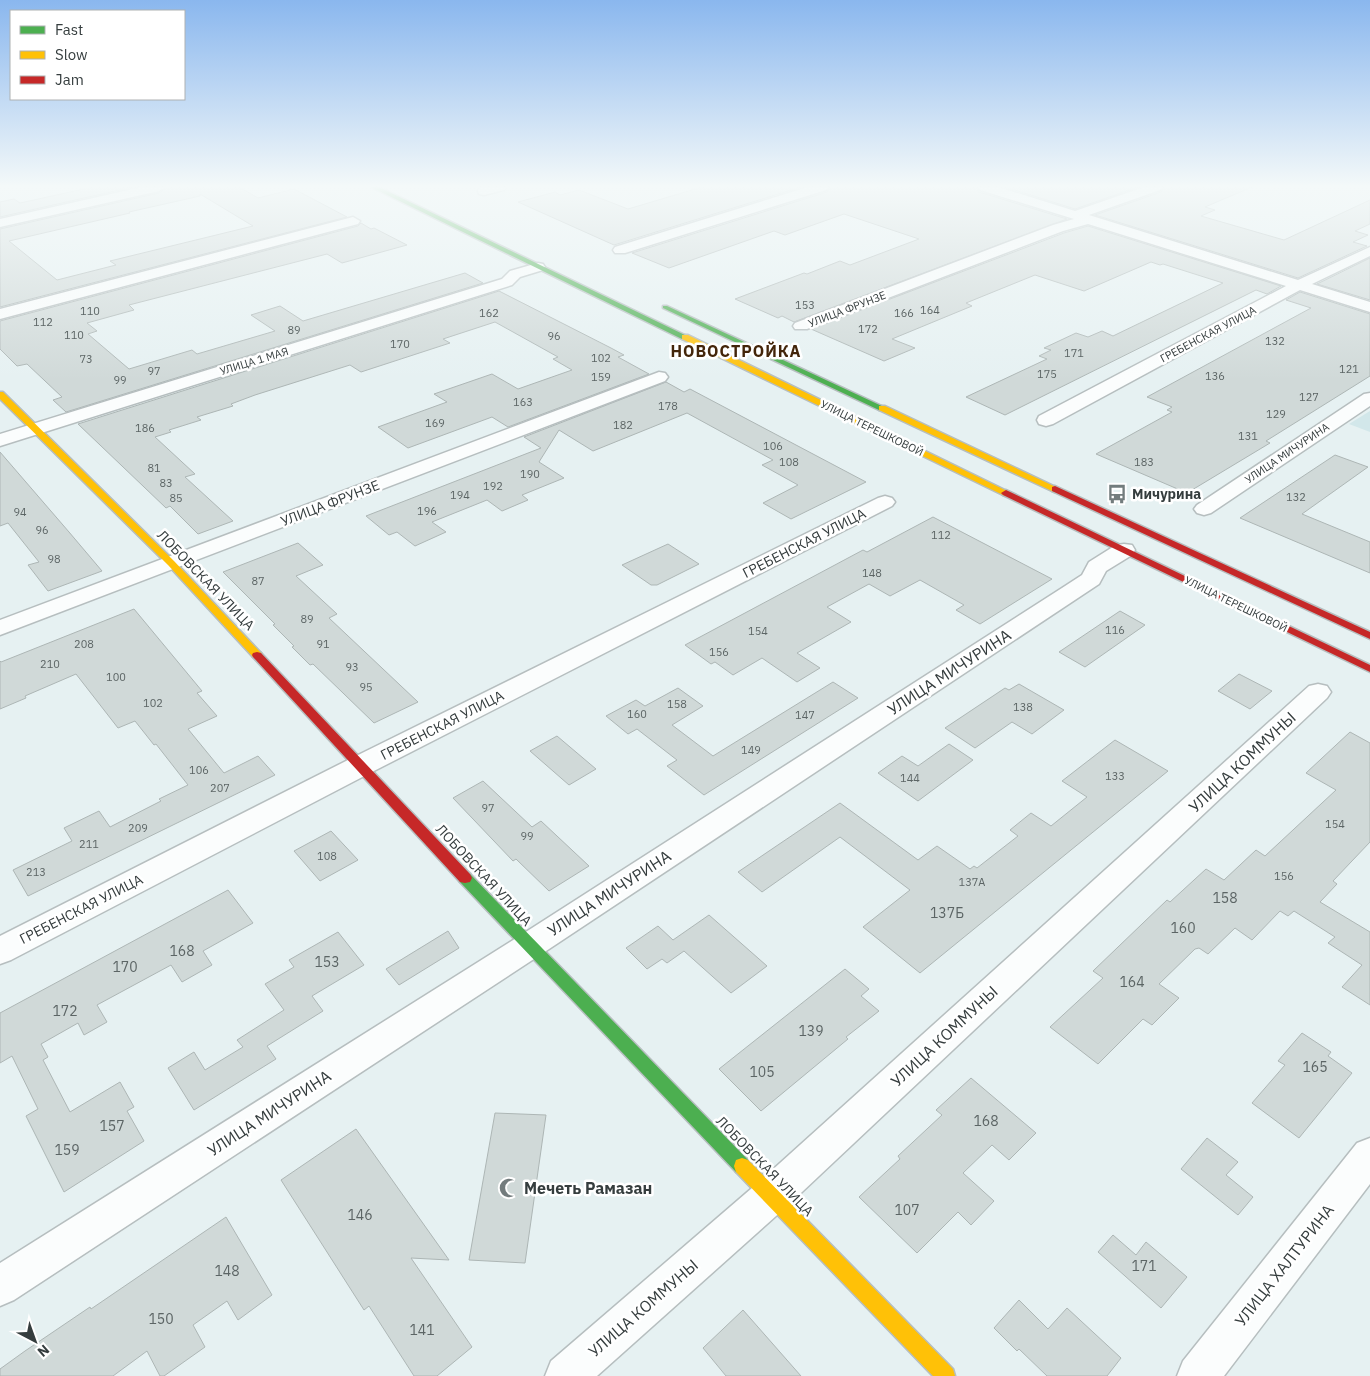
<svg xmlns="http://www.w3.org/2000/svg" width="1370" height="1376" font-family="'IBM Plex Sans',sans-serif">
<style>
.built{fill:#d2e7ea}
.building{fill:#d0d9d8;stroke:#adb6b5;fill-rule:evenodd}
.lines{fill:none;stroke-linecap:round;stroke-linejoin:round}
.street-casing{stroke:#b6bebf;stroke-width:3}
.fast-casing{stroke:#b6bebf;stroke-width:3}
.slow-casing{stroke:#b6bebf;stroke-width:3}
.jam-casing{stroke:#b6bebf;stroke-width:3}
.street{fill:#fbfdfd;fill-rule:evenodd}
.fast{fill:#4caf50;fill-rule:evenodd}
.slow{fill:#ffc107;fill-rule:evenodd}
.jam{fill:#c62828;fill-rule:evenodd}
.labels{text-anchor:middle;stroke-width:5;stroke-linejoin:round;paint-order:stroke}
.number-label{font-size:11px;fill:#5c6565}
.far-street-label{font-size:11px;fill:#353d3e;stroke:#fff}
.poi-label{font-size:14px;font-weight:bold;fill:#353d3e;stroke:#fff;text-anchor:start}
.street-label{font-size:14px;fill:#353d3e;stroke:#fff}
.near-number-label{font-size:14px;fill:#5c6565}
.far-district-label{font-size:16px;font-weight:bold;letter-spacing:1px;fill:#43250a;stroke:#fff}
.near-street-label{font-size:16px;fill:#353d3e;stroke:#fff}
.near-poi-label{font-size:16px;font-weight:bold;fill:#353d3e;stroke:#fff;text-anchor:start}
</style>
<rect width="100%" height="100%" fill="#e6f1f2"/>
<path class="built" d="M1370 411V432L1349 424Z"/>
<path class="building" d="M93 187H133L0 217V202L14 199 20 203Z
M167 187H239L258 198 294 189 347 217 0 307V229L159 193ZM200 194 253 226 110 261 116 265 57 280 9 241 130 213 129 212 200 196Z
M702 187H801L614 245 518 202 555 192 560 195 579 190 628 209Z
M830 187H976L979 192 1067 219 794 322 782 316 778 318 735 299 804 273 807 274 840 261 850 265 919 239 844 214 785 235 774 231 669 268 632 253 827 192Z
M1005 187H1138L1075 209Z
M1164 187H1252L1205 207 1215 210 1201 216 1284 240 1370 200V224L1355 231 1368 235 1353 242 1367 246 1298 278 1095 215 1161 192Z
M361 223 371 229 374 228 407 245 342 263 327 254 129 305 134 310 87 323 97 331 88 334 129 369 192 350 197 354 275 331 251 315 280 306 303 321 465 273 483 283 66 412 53 400 62 397 27 364 17 366 0 349V321L358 226Z
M1088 226 1281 286 1267 294 1256 290 1005 415 966 397 1047 359 1039 356 1051 350 1044 348 1076 333 1088 337 1102 331 1113 336 1223 283 1163 264 1160 265 1151 262 1084 291 1035 275 966 303 972 306 892 339 915 348 884 361 811 329 1064 233Z
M1370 258V300L1317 284Z
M499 291 611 348 624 355 618 357 649 374 508 427 492 417 408 448 378 427 447 402 434 394 492 374 518 389 572 370 553 359 558 357 495 322 443 339 450 343 361 372 350 365 255 395 231 404 233 406 197 417 201 420 169 430 171 432 155 437 195 474 185 477 233 521 198 534 170 506 166 508 78 424Z
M1300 292 1370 314V376L1266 441 1270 443 1187 493 1096 454 1172 412 1167 410 1172 407 1147 397 1311 308 1286 300Z
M666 382 684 392 690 389 866 482 791 519 763 503 798 485 762 465 773 460 687 413 593 451 559 430 539 462 564 478 522 495 528 500 502 511 487 500 432 522 446 532 415 546 397 532 389 535 366 516 541 448 524 437Z
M0 452 69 532 102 571 48 591 28 565 39 562 8 523 0 526Z
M1335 455 1368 467 1302 514 1370 542V573L1240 518Z
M933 517 1052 579 980 624 956 610 964 605 920 580 890 596 869 584 827 607 851 622 797 653 820 668 797 682 762 658 733 675 715 662 711 664 685 645 863 550 867 552Z
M298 543 323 565 296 576 337 614 329 618 418 702 374 723 313 664 310 665 292 647 294 646 273 625 275 624 223 572Z
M668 544 699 564 657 585H651L622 565Z
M134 609 202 691 197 693 217 716 188 729 224 773 258 756 275 775 28 896 13 870 72 841 64 828 99 811 110 827 161 801 159 799 188 785 156 744 154 745 135 721 118 728 76 674 25 696 26 698 0 709V661L1 662Z
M1120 611 1145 625 1085 667 1059 652Z
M1239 674 1272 691 1250 709 1218 691Z
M833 682 858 698 704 795 667 766 677 760 637 729 628 734 606 716 636 700 645 706 678 688 703 706 672 725 713 756Z
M1019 684 1064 710 1032 734 1012 722 975 748 945 728 1005 688 1009 690Z
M1350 732 1370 743V842L1333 881 1337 884 1320 902 1370 932V1005L1342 987 1362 965 1328 943 1335 937 1294 911 1288 916 1280 911 1252 940 1235 928 1208 954 1199 948 1195 949 1159 984 1179 998 1152 1025 1143 1019 1098 1064 1050 1027 1103 978 1093 971 1167 900 1170 902 1206 869 1224 880 1256 850 1265 856 1336 790 1306 773Z
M557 736 596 769 569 785 530 751Z
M1115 740 1168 771 920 973 863 927 910 890 840 837 762 892 738 872 840 803 918 860 937 846 970 869 974 866 977 868 1018 836 1010 830 1031 813 1051 826 1087 797 1062 781Z
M949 744 973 760 918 801 878 773 902 756 918 766Z
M483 781 532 827 541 821 589 866 549 891 516 859 513 861 453 798Z
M331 831 358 860 320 881 294 851Z
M228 890 253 923 203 951 212 965 182 982 171 965 97 1005 107 1022 84 1035 78 1023 41 1044 48 1057 43 1060 70 1112 120 1082 134 1107 127 1111 144 1141 64 1192 26 1116 38 1109 12 1056 0 1063V1013Z
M709 915 767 966 731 993 684 951 667 963 662 959 647 969 626 948 658 926 673 940Z
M448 931 459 948 399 985 386 969Z
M338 932 364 965 312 996 323 1011 267 1046 276 1059 194 1110 168 1068 194 1052 205 1070 243 1047 237 1040 284 1010 265 984 294 967 289 960Z
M845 969 869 989 861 996 879 1011 846 1037 848 1039 761 1111 719 1069Z
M1302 1033 1331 1052 1328 1056 1352 1073 1299 1138 1252 1103 1285 1065 1278 1061Z
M971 1078 1036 1133 1009 1160 992 1145 963 1173 994 1201 971 1225 958 1212 917 1253 859 1197 900 1159 898 1156 942 1115 936 1110Z
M495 1113 546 1115 525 1263 469 1260Z
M356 1129 449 1260 411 1258 472 1347 437 1376H414L369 1306 364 1310 281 1180Z
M1207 1138 1238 1162 1226 1175 1253 1197 1238 1215 1181 1169Z
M226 1217 272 1295 238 1320 227 1301 193 1325 205 1347 164 1376H160L147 1351 113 1376H0V1369L25 1351 90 1307 91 1309Z
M1113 1235 1136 1255 1146 1242 1187 1277 1161 1308 1098 1252Z
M1019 1300 1048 1329 1067 1308 1121 1358 1107 1376H1047L1019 1349 1017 1351 994 1328Z
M743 1310 801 1376H726L703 1348Z"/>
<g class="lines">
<defs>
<path id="street" d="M142 187H165L159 191 0 227V219Z
M484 187H506L504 190 484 195 479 194 478 191 479 188Z
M808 187H828L826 190 625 253H615L613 250 615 247Z
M978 187H998L1075 211 1144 187H1162L1160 190 1089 215 1298 280 1370 247V256L1312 284 1370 302V312L1300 290 1053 424 1046 426 1039 424 1037 420 1039 416 1286 286 1088 224 1063 231 807 329H795L793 326 795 323 1053 225 1074 219 980 190Z
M353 217 360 221 358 224 0 319V309Z
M538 263 543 264 545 267 543 270 520 277 512 285 0 446V434L502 279 510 271Z
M659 372 665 373 668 377 665 381 0 635V620Z
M1370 393V406L1211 513 1204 515 1197 513 1194 509 1197 505 1364 394Z
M885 496 892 498 895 502 892 506 370 773 11 960 0 964V936L350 759 878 498Z
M1124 544 1132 545 1135 550 1132 555 1106 571 1099 584 540 955 14 1300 0 1306V1263L518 937 1062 588 1082 575 1089 562 1116 545Z
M1318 684 1327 686 1331 692 1327 698 785 1208 597 1376H545L551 1361 759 1182 1309 686Z
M1370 1138V1184L1224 1376H1177L1183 1361 1357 1143Z"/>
<path id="fast" d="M371 187H379L689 337 682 339Z
M663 306H667L886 408 879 410 663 308Z
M465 873 470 874 748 1160 750 1166 748 1172 742 1174 736 1172 460 882 458 878 460 874Z"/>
<path id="slow" d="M682 335H688L1011 493 1006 496 1003 495 682 339Z
M0 392H3L174 561 261 653 262 655 261 657H253L168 565 0 399Z
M879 406H885L1060 489 1055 492 1052 491 879 410Z
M742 1158 748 1160 953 1369 955 1376H933L736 1172 734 1166 736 1160Z"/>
<path id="jam" d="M1055 486 1370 632V639L1052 491V487Z
M1006 490 1370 665V672L1003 495 1001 493Z
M257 652 261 653 470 874 472 878 470 882 465 883 460 882 253 657 252 655 253 653Z"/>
</defs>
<use href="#street" class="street-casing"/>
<use href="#fast" class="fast-casing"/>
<use href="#slow" class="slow-casing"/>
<use href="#jam" class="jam-casing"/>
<use href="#street" class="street"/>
<use href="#fast" class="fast"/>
<use href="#slow" class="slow"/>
<use href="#jam" class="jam"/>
</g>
<linearGradient id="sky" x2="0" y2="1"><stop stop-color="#8ab7ee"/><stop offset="0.49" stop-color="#f4f9f9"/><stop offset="1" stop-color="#f4f9f9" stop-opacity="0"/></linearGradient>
<rect width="1370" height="380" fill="url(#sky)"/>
<defs>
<symbol id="bus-bare" viewBox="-9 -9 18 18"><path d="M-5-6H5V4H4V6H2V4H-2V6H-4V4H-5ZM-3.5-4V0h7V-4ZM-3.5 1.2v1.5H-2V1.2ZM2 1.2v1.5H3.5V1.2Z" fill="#737c7d" stroke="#fff" stroke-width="2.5" paint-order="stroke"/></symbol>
<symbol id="mosque-bare" viewBox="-9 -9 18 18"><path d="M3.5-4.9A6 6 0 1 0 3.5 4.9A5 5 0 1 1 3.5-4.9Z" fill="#737c7d" stroke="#fff" stroke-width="2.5" paint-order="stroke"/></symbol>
</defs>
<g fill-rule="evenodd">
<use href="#bus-bare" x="1103" y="480" width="28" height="28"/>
<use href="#mosque-bare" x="495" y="1174" width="28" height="28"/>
</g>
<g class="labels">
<g class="number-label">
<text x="805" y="309">153</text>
<text x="930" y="314">164</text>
<text x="90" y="315">110</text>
<text x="489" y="317">162</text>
<text x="904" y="317">166</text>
<text x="43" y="326">112</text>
<text x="868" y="333">172</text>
<text x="294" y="334">89</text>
<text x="74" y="339">110</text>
<text x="554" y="340">96</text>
<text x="1275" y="345">132</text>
<text x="400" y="348">170</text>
<text x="1074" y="357">171</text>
<text x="601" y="362">102</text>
<text x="86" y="363">73</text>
<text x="1349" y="373">121</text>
<text x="154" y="375">97</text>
<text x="1047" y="378">175</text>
<text x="1215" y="380">136</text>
<text x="601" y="381">159</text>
<text x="120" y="384">99</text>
<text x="1309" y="401">127</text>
<text x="523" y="406">163</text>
<text x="668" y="410">178</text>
<text x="1276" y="418">129</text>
<text x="435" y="427">169</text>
<text x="623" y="429">182</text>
<text x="145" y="432">186</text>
<text x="1248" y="440">131</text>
<text x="773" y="450">106</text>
<text x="789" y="466">108</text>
<text x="1144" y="466">183</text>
<text x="154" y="472">81</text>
<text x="530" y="478">190</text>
<text x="166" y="487">83</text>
<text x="493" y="490">192</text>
<text x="460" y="499">194</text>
<text x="1296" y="501">132</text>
<text x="176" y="502">85</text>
<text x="427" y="515">196</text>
<text x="20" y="516">94</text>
<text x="42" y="534">96</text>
<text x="941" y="539">112</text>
<text x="54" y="563">98</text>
<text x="872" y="577">148</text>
<text x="258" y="585">87</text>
<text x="307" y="623">89</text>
<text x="1115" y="634">116</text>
<text x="758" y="635">154</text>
<text x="84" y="648">208</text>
<text x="323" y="648">91</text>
<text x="719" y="656">156</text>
<text x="50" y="668">210</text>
<text x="352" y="671">93</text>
<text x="116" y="681">100</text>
<text x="366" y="691">95</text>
<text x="153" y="707">102</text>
<text x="677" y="708">158</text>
<text x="1023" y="711">138</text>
<text x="637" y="718">160</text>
<text x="805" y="719">147</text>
<text x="751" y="754">149</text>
<text x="199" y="774">106</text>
<text x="1115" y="780">133</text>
<text x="910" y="782">144</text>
<text x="220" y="792">207</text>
<text x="488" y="812">97</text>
<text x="1335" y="828">154</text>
<text x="138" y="832">209</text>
<text x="527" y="840">99</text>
<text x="89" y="848">211</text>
<text x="327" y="860">108</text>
<text x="36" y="876">213</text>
<text x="1284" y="880">156</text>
<text x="972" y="886">137А</text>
</g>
<g class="far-street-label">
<text transform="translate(847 309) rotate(-21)" y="4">УЛИЦА ФРУНЗЕ</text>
<text transform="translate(1208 334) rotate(-28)" y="4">ГРЕБЕНСКАЯ УЛИЦА</text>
<text transform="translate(254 361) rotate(-17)" y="4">УЛИЦА 1 МАЯ</text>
<text transform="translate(872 428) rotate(26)" y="4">УЛИЦА ТЕРЕШКОВОЙ</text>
<text transform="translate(1287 453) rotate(-34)" y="4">УЛИЦА МИЧУРИНА</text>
<text transform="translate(1236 604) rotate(26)" y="4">УЛИЦА ТЕРЕШКОВОЙ</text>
</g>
<g class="poi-label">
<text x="1132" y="499">Мичурина</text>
</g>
<g class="street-label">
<text transform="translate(330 503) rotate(-21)" y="5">УЛИЦА ФРУНЗЕ</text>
<text transform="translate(804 543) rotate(-27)" y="5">ГРЕБЕНСКАЯ УЛИЦА</text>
<text transform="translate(206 580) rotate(46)" y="5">ЛОБОВСКАЯ УЛИЦА</text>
<text transform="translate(442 725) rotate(-27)" y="5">ГРЕБЕНСКАЯ УЛИЦА</text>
<text transform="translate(484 875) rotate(47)" y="5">ЛОБОВСКАЯ УЛИЦА</text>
<text transform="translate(81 909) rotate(-27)" y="5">ГРЕБЕНСКАЯ УЛИЦА</text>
<text transform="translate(765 1166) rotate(46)" y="5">ЛОБОВСКАЯ УЛИЦА</text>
</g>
<g class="near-number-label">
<text x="1225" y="903">158</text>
<text x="947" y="918">137Б</text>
<text x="1183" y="933">160</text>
<text x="182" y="956">168</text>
<text x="327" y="967">153</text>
<text x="125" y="972">170</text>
<text x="1132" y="987">164</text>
<text x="65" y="1016">172</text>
<text x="811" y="1036">139</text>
<text x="1315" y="1072">165</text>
<text x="762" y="1077">105</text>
<text x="986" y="1126">168</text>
<text x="112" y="1131">157</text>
<text x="67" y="1155">159</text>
<text x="907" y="1215">107</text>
<text x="360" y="1220">146</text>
<text x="1144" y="1271">171</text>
<text x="227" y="1276">148</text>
<text x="161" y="1324">150</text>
<text x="422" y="1335">141</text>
</g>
<g class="far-district-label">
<text x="736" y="357">НОВОСТРОЙКА</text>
</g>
<g class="near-street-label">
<text transform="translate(949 672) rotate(-33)" y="6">УЛИЦА МИЧУРИНА</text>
<text transform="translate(1242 762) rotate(-43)" y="6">УЛИЦА КОММУНЫ</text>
<text transform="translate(609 893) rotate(-33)" y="6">УЛИЦА МИЧУРИНА</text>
<text transform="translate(944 1036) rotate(-43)" y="6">УЛИЦА КОММУНЫ</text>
<text transform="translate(269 1113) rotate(-33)" y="6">УЛИЦА МИЧУРИНА</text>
<text transform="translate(1284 1265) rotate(-52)" y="6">УЛИЦА ХАЛТУРИНА</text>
<text transform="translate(643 1308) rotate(-41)" y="6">УЛИЦА КОММУНЫ</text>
</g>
<g class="near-poi-label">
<text x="524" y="1194">Мечеть Рамазан</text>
</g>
</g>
<rect x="10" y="10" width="175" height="90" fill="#ffffff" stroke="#aeb1b2"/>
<rect x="20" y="26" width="25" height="8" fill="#4caf50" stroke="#aeb1b2"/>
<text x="55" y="35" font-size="15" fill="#353d3e">Fast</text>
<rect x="20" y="51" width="25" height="8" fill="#ffc107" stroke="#aeb1b2"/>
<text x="55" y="60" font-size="15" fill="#353d3e">Slow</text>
<rect x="20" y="76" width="25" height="8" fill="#c62828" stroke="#aeb1b2"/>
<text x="55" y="85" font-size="15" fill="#353d3e">Jam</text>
<g transform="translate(35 1341) rotate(139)" stroke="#ffffff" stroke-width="4" paint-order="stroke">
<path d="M0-4L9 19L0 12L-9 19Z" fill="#353d3e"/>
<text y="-8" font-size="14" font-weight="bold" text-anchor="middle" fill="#353d3e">N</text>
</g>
</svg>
